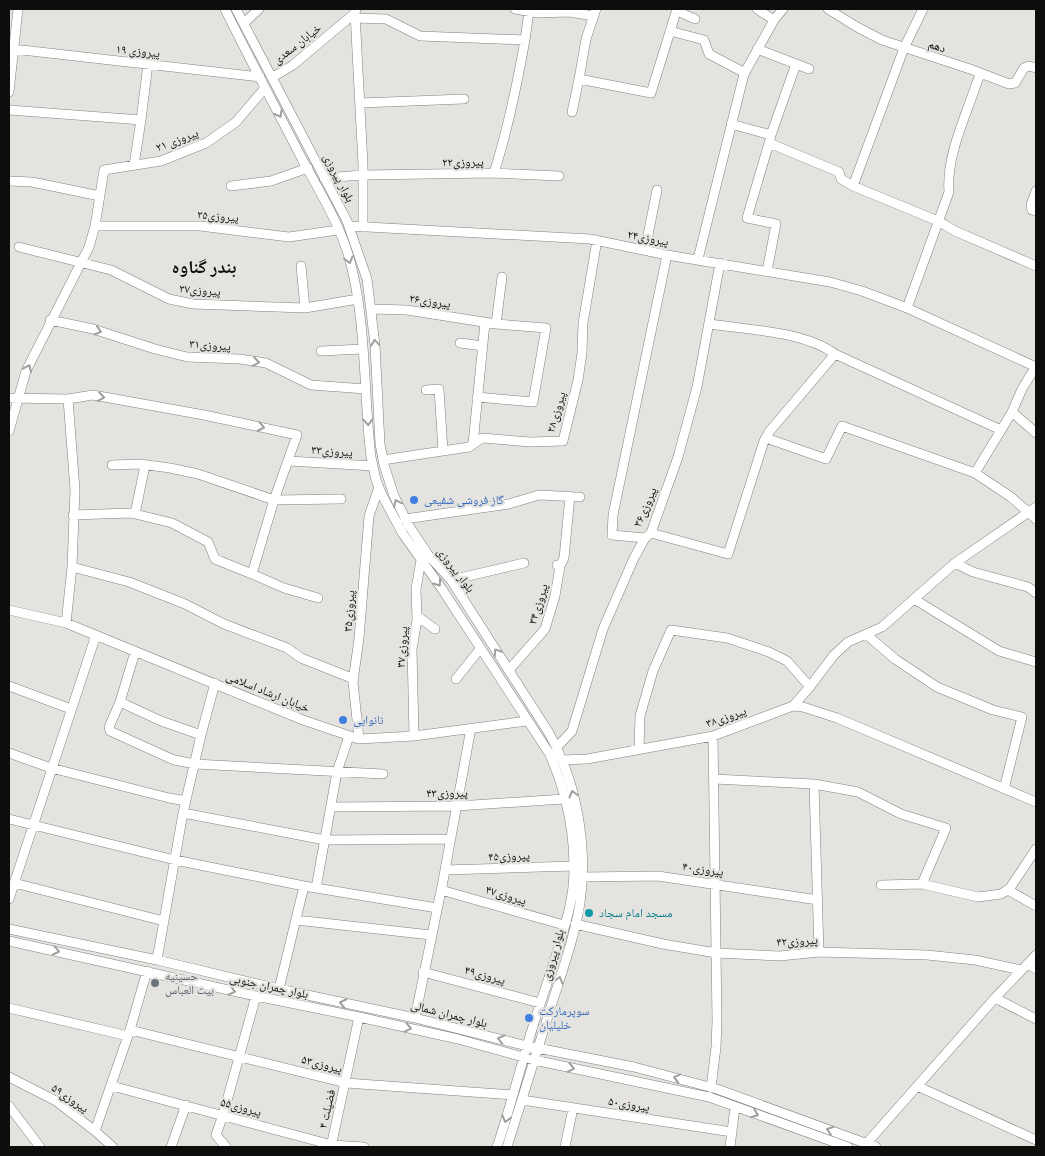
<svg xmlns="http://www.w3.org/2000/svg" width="1045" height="1156" font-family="Signika,'Noto Naskh Arabic',sans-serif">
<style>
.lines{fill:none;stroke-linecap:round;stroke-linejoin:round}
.minor-casing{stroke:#81807c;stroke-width:10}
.minor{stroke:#fff;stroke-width:9}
.oneway{stroke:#9e9e9d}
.shop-dot{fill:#3f7fe0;stroke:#e5e3df;stroke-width:2}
.culture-dot{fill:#0f9aa8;stroke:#e5e3df;stroke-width:2}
.worship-dot{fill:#6b7280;stroke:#e5e3df;stroke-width:2}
.labels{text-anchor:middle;stroke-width:4.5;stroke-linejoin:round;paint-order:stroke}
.street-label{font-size:12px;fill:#0d0d0b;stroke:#e5e3df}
.shop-label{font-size:12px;fill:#366cbe;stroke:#e5e3df;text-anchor:start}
.culture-label{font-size:12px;fill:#0d838f;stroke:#e5e3df;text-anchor:start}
.worship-label{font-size:12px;fill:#5b616d;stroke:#e5e3df;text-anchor:start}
.district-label{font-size:18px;font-weight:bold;fill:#0d0d0b;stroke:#e5e3df}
</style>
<rect width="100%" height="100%" fill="#e5e3df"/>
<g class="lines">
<defs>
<path id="minor" d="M225 9C250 60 277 110 303 161 320 192 339 223 349 257 367 322 363 390 371 457L376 480 382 495 403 534 442 589 549 753C570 798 581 861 569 910 560 948 546 985 534 1023 521 1064 511 1106 497 1147
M236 9 347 221 367 279 375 345 380 444 384 465 394 496 409 526 429 556 451 580 549 733C577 783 588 846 580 903 574 940 560 977 549 1013 535 1058 521 1102 507 1147
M515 9 538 13 569 12 594 16
M596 9 586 39 579 79 651 93 677 9
M757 9 774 20 783 9
M828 9 857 27 882 40 970 69 1009 84 1015 83 1024 68 1029 66 1036 68
M677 11 695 19
M355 13 363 165V227
M355 18 386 19 420 36 525 40 529 11
M244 23 259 9
M670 31 704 40 709 54 745 73
M13 49 260 77
M757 49 809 69
M273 77 293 65 355 13 356 9
M9 92 18 9
M360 103 464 99
M9 110 141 120 148 64
M572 112 579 79
M731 124 771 135 769 143 839 172 841 179 853 186 938 221 955 231 1036 266
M771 135 796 64
M134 165 141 120
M494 173 559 176
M324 178 363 175 494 173C508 129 517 85 525 40
M9 181 32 182 100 196
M231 186 271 181 308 168
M853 186 904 48 923 9
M1036 191 1031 205 1032 210 1036 211
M95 226H200L289 237 338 230
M349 226 590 239 667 255 830 282 862 291 907 308 1036 367
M19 247 111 270 169 299 193 304 305 308 358 299
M645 250 657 190
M698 259 744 74 774 20
M301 266 305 308
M767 271 776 224 747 218 769 143
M907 308 949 192C946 157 965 118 976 85L979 77 983 74
M371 309 407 310 496 324 546 328 533 402 477 397
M50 320 93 329 155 349 187 357 240 359 266 363 311 385 366 389
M496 324 502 277
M710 324C747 330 804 331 835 354
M460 343 483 346
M321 351 363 349
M426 390 439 389 443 451
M9 398 68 399 93 395 204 415 297 435 274 500 252 574
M1012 412 1036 433
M9 431 26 371 89 247 95 226 104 170 161 161 206 143 236 122 265 88
M766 438 826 459 842 426 975 473 1011 497 1036 519
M473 444 485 323
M383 460 469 447 482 438 530 442 563 441 578 380 582 353 583 323 597 240
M289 461 373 466
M112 465 140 464 170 468 198 474 274 500 341 499
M975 473 1012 412 1022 389 1036 366
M135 514 145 465
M73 515 131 513 172 523 208 542 215 559 252 574 284 588 318 598
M405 519 509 504 539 495 580 497
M651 533 728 554 764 441 769 432 835 354 1001 430
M645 538 612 535 613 515 667 255
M955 563 973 572 1028 587 1036 593
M560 566 564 558 570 496
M72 567 129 582 185 604 224 624 287 648 301 658 354 679
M451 580 524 563
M914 599 955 563 1036 507
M9 610 66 623 303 720 359 739 414 736 527 721
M417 616 435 629
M66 623 72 567 75 490 68 399
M867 635 895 659 937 687 993 710 1022 717 1004 789
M135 652 120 702 109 727 110 731 174 760 195 764 383 774
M509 670 545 629 555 596 560 566 557 565
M456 679 480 649
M9 686 71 709
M120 702 161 721 201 735
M793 706 803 707 837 718 1036 802
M414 736 412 649 417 620 416 589 421 560
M359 739 353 682 359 638 369 516 379 487
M557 747 572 731 603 629 634 558 645 538 651 533 678 457 697 387 720 263
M639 749 640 716 653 671 671 630 727 638 769 652 787 661 810 687
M9 753 51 768 169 798 186 801
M562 760 587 759 713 736 793 706 808 689 834 655 848 642 882 627 914 599 999 651 1036 662
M714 779 814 784 858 792 901 814 946 828 922 884
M814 784 819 952
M331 807 457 806 564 799
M183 813 325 840 451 839
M9 819 175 860 304 886 437 908
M445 870 574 866
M583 877 658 876 818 900
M14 883 164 921
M881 885 922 884 978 897 1001 894 1010 888 1036 849
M316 888 337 772 349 736
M441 890 564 925
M1008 890 1036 906
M9 899 96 635
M296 920 431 935
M575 924 663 944 716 953 780 956 819 952 927 955 975 960 1021 970
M9 929 157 960 279 989 415 1018 527 1046 634 1067 717 1089 876 1147
M9 941 256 996 359 1017 458 1039 534 1060 709 1097 848 1147
M157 960 183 813 201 735 215 683
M1027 964 1036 969
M423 972 540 1003
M279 989 304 886
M995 998 1036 1019
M9 1008 128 1036
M415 1018 443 881 471 728
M130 1030 346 1083 513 1095
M9 1077 56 1101 95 1131 113 1147
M112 1086 332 1145 364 1147
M917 1086 1036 1140
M711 1088 716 1047 717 1021 713 736
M522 1100 732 1132
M9 1106 40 1147
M95 1131 130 1030 147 971
M866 1144 995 998 1036 955
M171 1147 186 1105
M226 1147 216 1135 223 1115 256 996
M331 1147 359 1017
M565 1147 573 1108
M730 1147 735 1107"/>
</defs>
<use href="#minor" class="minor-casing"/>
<use href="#minor" class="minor"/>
</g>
<defs><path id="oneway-chevron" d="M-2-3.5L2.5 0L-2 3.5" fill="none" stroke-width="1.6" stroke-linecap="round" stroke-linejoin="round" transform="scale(1.25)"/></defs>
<g class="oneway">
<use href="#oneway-chevron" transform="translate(279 114) rotate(62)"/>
<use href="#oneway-chevron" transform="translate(349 260) rotate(75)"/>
<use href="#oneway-chevron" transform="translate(98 331) rotate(17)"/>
<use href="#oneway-chevron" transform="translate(375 343) rotate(-95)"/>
<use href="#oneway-chevron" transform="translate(256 362) rotate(9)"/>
<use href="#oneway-chevron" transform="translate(28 368) rotate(-67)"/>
<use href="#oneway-chevron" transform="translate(101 397) rotate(10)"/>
<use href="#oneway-chevron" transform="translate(368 422) rotate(87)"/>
<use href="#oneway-chevron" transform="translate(261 427) rotate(12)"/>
<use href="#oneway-chevron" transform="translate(397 503) rotate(-116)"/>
<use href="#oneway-chevron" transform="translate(438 583) rotate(54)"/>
<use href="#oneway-chevron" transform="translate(497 652) rotate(-123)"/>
<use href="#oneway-chevron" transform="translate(573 794) rotate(-105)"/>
<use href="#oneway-chevron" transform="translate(56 951) rotate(12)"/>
<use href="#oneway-chevron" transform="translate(559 980) rotate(-73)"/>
<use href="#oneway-chevron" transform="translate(232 991) rotate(13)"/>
<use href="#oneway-chevron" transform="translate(343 1003) rotate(-168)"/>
<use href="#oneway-chevron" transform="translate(408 1028) rotate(13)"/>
<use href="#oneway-chevron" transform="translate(501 1039) rotate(-166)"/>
<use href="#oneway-chevron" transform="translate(571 1068) rotate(12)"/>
<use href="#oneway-chevron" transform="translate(677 1078) rotate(-165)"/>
<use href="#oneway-chevron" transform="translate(755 1114) rotate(20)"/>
<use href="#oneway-chevron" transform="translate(506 1119) rotate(106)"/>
<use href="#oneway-chevron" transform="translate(830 1130) rotate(-160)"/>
</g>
<g class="shop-dot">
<circle cx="414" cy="500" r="5"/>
<circle cx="343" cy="720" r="5"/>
<circle cx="529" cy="1018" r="5"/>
</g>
<circle class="culture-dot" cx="589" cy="913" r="5"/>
<circle class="worship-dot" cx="155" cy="983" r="5"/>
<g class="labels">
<g class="street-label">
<text transform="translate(297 44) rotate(-38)" y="4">خیابان سعدی</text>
<text transform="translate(937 46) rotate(17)" y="4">دهم</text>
<text transform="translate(138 51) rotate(6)" y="4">پیروزی ۱۹</text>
<text transform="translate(177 140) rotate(-21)" y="4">پیروزی ۲۱</text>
<text transform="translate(463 162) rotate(-1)" y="4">پیروزی۲۲</text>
<text transform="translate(339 178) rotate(62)" y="4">بلوار پیروزی</text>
<text transform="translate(218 216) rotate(5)" y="4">پیروزی۲۵</text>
<text transform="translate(648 238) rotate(11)" y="4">پیروزی۲۴</text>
<text transform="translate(200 290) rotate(5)" y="4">پیروزی۲۷</text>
<text transform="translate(430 301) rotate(8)" y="4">پیروزی۲۶</text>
<text transform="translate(210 345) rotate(4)" y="4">پیروزی۳۱</text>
<text transform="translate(556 412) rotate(-74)" y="4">پیروزی۲۸</text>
<text transform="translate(332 451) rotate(4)" y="4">پیروزی۳۳</text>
<text transform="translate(645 507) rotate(-67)" y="4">پیروزی۳۶</text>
<text transform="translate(456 570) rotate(52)" y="4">بلوار پیروزی</text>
<text transform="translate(538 604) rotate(-73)" y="4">پیروزی۳۴</text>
<text transform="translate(349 611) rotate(-86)" y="4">پیروزی۳۵</text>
<text transform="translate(402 647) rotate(-86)" y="4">پیروزی۳۷</text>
<text transform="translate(268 692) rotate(22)" y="4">خیابان ارشاد اسلامی</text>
<text transform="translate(726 717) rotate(-19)" y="4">پیروزی۳۸</text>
<text transform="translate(447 793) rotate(-1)" y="4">پیروزی۴۳</text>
<text transform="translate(509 856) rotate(-2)" y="4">پیروزی۴۵</text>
<text transform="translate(703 869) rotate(8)" y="4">پیروزی۴۰</text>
<text transform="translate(506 895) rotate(16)" y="4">پیروزی۴۷</text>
<text transform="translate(797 941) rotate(-3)" y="4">پیروزی۴۲</text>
<text transform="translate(553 955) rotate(-74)" y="4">بلوار پیروزی</text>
<text transform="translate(485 975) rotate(15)" y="4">پیروزی۴۹</text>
<text transform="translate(269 986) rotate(12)" y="4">بلوار چمران جنوبی</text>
<text transform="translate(449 1014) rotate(14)" y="4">بلوار چمران شمالی</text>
<text transform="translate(322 1064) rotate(14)" y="4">پیروزی۵۳</text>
<text transform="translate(70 1098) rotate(34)" y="4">پیروزی۵۹</text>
<text transform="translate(629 1104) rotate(9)" y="4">پیروزی۵۰</text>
<text transform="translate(241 1107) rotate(15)" y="4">پیروزی۵۵</text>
<text transform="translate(327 1109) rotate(-77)" y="4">فضیلت ۴</text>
</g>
<g class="shop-label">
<text x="424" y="504">گاز فروشی شفیعی</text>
<text x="353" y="724">نانوایی</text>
<text x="539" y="1015">سوپرمارکت<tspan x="539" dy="14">خلیلیان</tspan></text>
</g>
<g class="culture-label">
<text x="599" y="917">مسجد امام سجاد</text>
</g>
<g class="worship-label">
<text x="165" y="980">حسینیه<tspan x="165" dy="14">بیت العباس</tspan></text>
</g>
<g class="district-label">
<text x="204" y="273">بندر گناوه</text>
</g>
</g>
<rect width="1045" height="1156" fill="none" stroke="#0d0d0b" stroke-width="20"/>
</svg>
